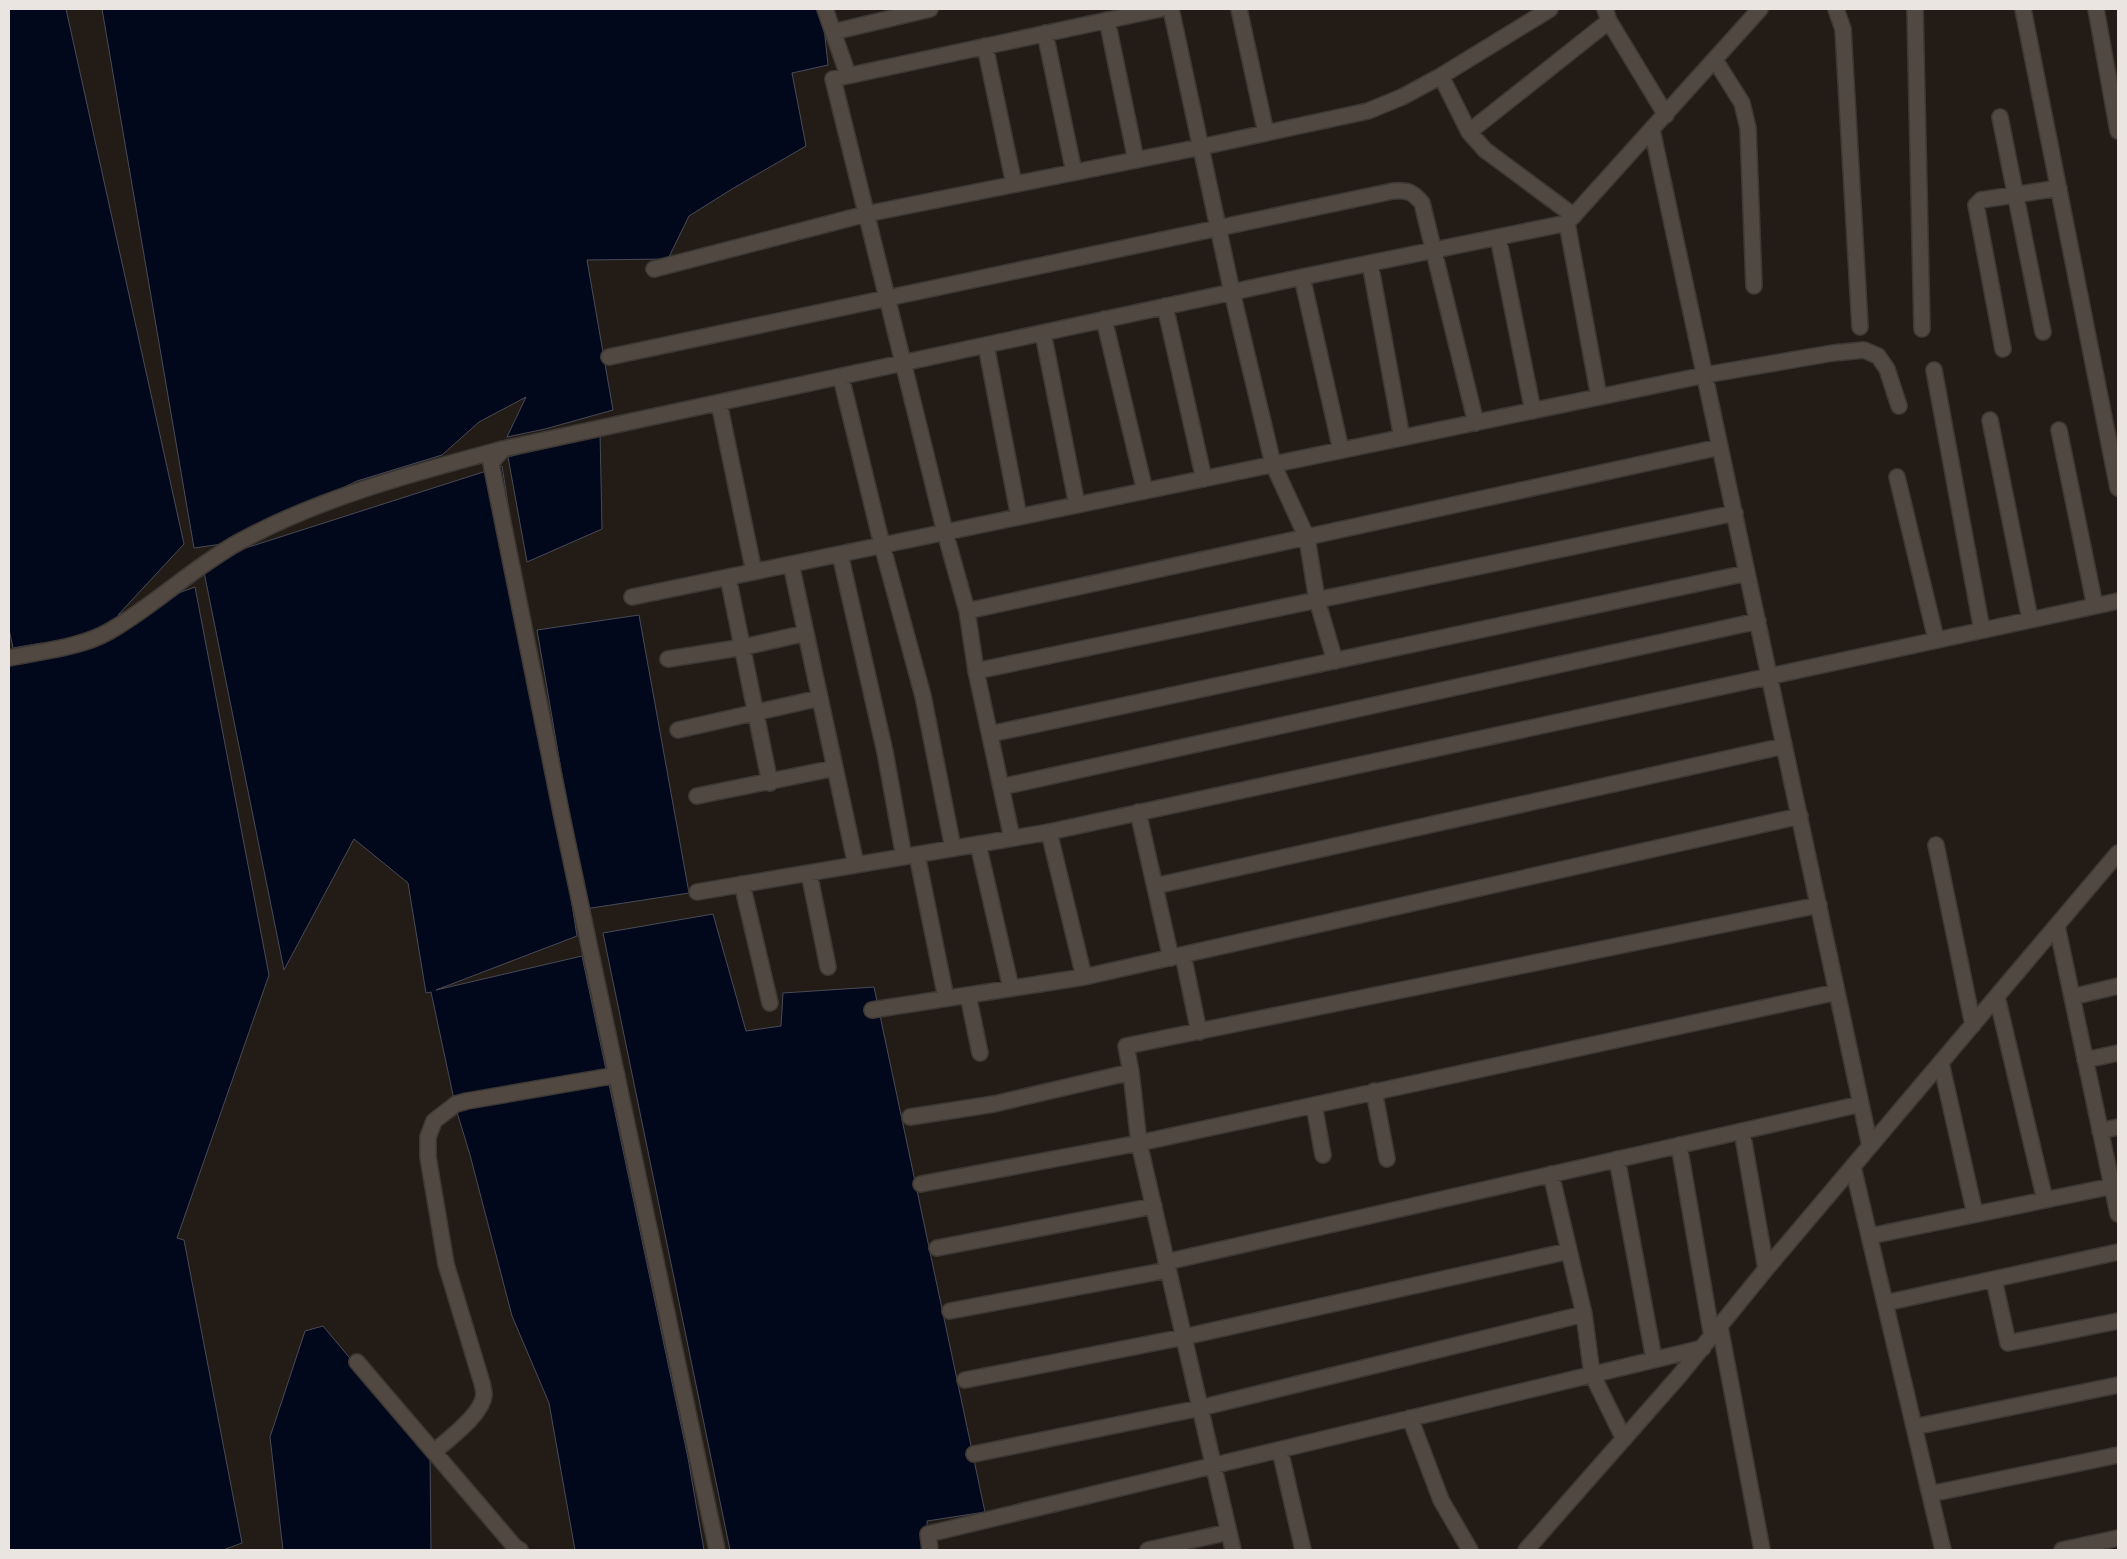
<svg xmlns="http://www.w3.org/2000/svg" width="2127" height="1559" font-family="'Source Sans 3',sans-serif">
<style>
.water{fill:#02081b;stroke:#484a56}
.lines{fill:none;stroke-linecap:round;stroke-linejoin:round}
.minor-casing{stroke:#3d3834;stroke-width:18}
.minor{stroke:#504841;stroke-width:15}
</style>
<rect width="100%" height="100%" fill="#231c16"/>
<path class="water" d="M9 9H66L184 544 118 615 195 587 269 975 177 1238 184 1240 242 1543 223 1550H9V656L42 643 13 648 9 629Z
M102 9H822L828 65 792 73 806 146 732 189 689 216 668 259 587 260 613 410 545 429 507 437 526 397 479 422 442 455 357 481 229 543 194 548Z
M600 431 602 529 527 562 508 457Z
M502 466 577 936 436 990 582 956 688 1458 704 1550H575L549 1403 512 1316 470 1155 456 1109 431 992 426 993 408 883 354 839 284 970 202 562Z
M639 615 689 893 585 909 537 630Z
M713 914 746 1031 781 1026 783 993 874 987 985 1512 927 1521 928 1550H730L603 933Z
M323 1326 430 1454 431 1550H283L270 1437 305 1331Z"/>
<g class="lines">
<defs>
<path id="minor" d="M825 9 848 75
M1171 9 1232 292 1273 464 1307 538 1317 600 1335 661
M1239 9 1266 133
M1605 9 1609 21 1666 115
M1836 9 1843 29 1860 327
M1915 9 1922 329
M2023 9 2118 488
M2096 9 2118 131
M1107 20 1136 160
M833 32 930 9
M1045 33 1074 172
M985 46 1014 184
M1715 60 1742 103 1748 128 1754 286
M1441 76 1469 132 1485 150 1574 216
M2000 117 2043 332
M1652 130 1870 1146
M1469 132 1609 21
M1567 223 1599 397
M1498 237 1533 411
M1370 263 1402 438
M654 269 866 214 1201 147 1368 111 1402 97 1441 76 1550 9
M1302 277 1341 450
M1165 306 1204 479
M1104 319 1145 491
M1043 333 1077 505
M986 345 1019 517
M2003 349 1976 205 1981 200 2059 188
M609 357 1393 191C1407 190 1412 191 1422 203L1476 423
M1934 370 1982 630
M841 377 882 545 923 696 953 848
M719 403 754 572
M1990 420 2030 619
M2059 430 2095 606
M1897 477 1936 639
M840 554 885 752 904 857
M791 564 856 865
M728 577 770 783
M632 597 1705 375 1833 353 1864 350 1878 356 1887 369 1899 406
M967 611 1720 447
M9 658C41 651 79 648 108 632 154 606 192 568 239 542 321 497 414 473 503 449
M668 659 744 647 806 633
M976 671 1735 513
M678 730 820 698
M990 734 1747 573
M1001 787 1758 621
M697 796 835 768
M1138 812 1171 958
M1049 832 1084 977
M1012 838 976 671 967 611 945 532 833 79 1160 9
M978 844 1011 988
M1936 845 1973 1025
M917 855 946 998
M809 873 828 967
M742 884 770 1003
M1155 886 1784 746
M697 892 1049 832 2118 601
M2057 926 2118 1214
M1183 955 1199 1032
M968 995 980 1053
M1997 997 2045 1200
M2072 997 2118 986
M872 1010 1084 977 1800 816
M2085 1060 2118 1053
M1941 1063 1975 1214
M1131 1072 1139 1143 1233 1550
M1374 1091 1387 1159
M1314 1105 1323 1155
M910 1117 994 1104 1131 1072 1126 1046 1819 905
M1742 1131 1766 1269
M2100 1131 2118 1127
M1679 1145 1712 1337
M1617 1159 1654 1359
M1853 1167 1943 1550
M1551 1174 1584 1314 1592 1374 1624 1439
M921 1184 1139 1143 1837 992
M1870 1236 2118 1185
M937 1248 1154 1206
M1166 1262 1861 1104
M1994 1280 2008 1343 2118 1321
M1885 1303 2118 1252
M950 1311 1168 1270
M1720 1327 1762 1550
M357 1362 515 1547 520 1550
M965 1380 1184 1337 1569 1251
M1410 1418 1441 1500 1470 1550
M1914 1427 2118 1385
M1280 1450 1303 1550
M434 1452C448 1439 482 1415 484 1395 484 1391 483 1387 482 1383L446 1264 428 1157V1137L434 1121 456 1104 467 1101 617 1075
M974 1454 1200 1408 1584 1314
M1930 1494 2118 1455
M717 1550 562 817 491 463 503 449 1302 277 1567 223 1760 9
M930 1550 928 1534 1703 1348
M1148 1550 1229 1532
M1526 1550 1679 1376 1766 1269 2118 853
M2062 1550 2118 1538"/>
</defs>
<use href="#minor" class="minor-casing"/>
<use href="#minor" class="minor"/>
</g>
<rect width="2127" height="1559" fill="none" stroke="#eae5e0" stroke-width="20"/>
</svg>
